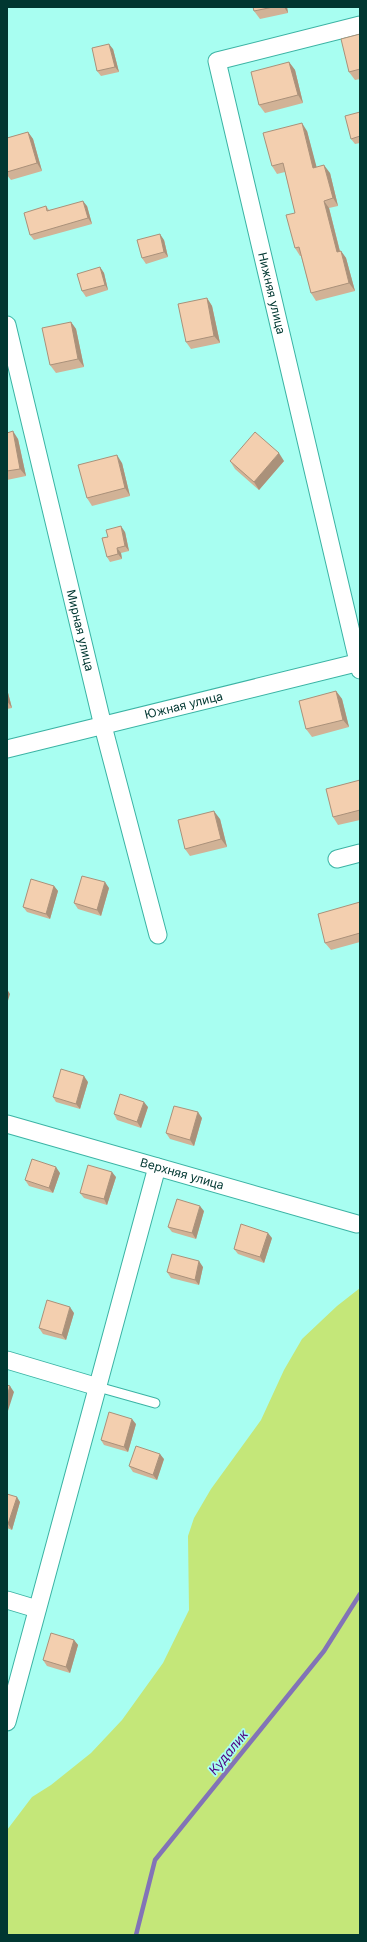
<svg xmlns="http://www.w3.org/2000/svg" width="367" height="1942" font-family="Inter,sans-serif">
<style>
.green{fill:#c4e779}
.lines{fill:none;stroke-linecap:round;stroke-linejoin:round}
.stream{stroke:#8273b7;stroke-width:4.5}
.service-casing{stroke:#3bb3a4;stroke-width:11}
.minor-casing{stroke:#3bb3a4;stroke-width:19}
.service{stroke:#fff;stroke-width:9}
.minor{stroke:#fff;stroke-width:17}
.wall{fill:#d1b296}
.shaded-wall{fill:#aa917a}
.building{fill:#f3cfaf;stroke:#aa917a}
.labels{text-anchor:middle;stroke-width:3.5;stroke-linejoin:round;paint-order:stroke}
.street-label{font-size:12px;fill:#013731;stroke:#a8fef1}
.water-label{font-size:13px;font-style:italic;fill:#4f0582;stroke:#a8fef1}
</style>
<rect width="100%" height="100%" fill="#a8fef1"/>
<path class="green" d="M360 1288V1935H7V1830L32 1797 51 1785 91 1753 122 1720 163 1663 189 1610 188 1536 194 1518 211 1489 261 1420 284 1370 302 1339 337 1306Z"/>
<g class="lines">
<path class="stream" d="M136 1935 155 1860 324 1651 360 1594"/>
<defs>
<path id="service" d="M98 1387 155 1403"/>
<g id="minor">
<path id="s1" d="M360 25 217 61 360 670"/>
<path id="s2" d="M7 325 103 726 158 935"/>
<path id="s3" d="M7 749 360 662"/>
<path d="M337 859 360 853"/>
<path id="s4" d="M7 1124 357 1224"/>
<path d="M7 1360 98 1387"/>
<path d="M7 1600 37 1609"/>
<path d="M7 1722 157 1167"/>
</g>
</defs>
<use href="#service" class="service-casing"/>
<use href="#minor" class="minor-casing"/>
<use href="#service" class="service"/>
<use href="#minor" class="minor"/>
</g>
<path class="wall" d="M253 7H287L288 13 260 19 254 11Z
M360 34V79L355 80 349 72Z
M113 49 119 72 101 76 97 71Z
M289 62 295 70 303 103 265 113 259 105Z
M360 112V143L355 144 351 139Z
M307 131 316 167 330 173 338 206 329 208 340 251H341L346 258 355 291 316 301 311 293 301 256H300L295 248V213L285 172 277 174 272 166Z
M28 132 33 139 42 171 11 180 7 175V138Z
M46 206 49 210 87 206 92 224 34 240 30 235Z
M164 240 168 257 146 264 142 258Z
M100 267 104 273 108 290 86 297 82 291Z
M207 298 212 306 220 343 191 349 186 342Z
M71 322 76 329 84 367 56 373 50 365Z
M7 433 18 439 26 476 7 480Z
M230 461H284L259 490 235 469Z
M122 463 130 496 92 506 87 498Z
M125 532 129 551 121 553 122 559 110 562 107 557Z
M7 689 12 708 7 709Z
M336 691 342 699 349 727 312 737 306 729Z
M360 780V820L338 825 333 817Z
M220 819 227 847 190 856 185 849Z
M54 886 58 891 50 919 27 912 23 907Z
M109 888 101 916 78 909 74 903Z
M360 902V942L331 950 325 943Z
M88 1082 80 1109 56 1102 53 1097Z
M148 1107 141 1128 117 1120 114 1114Z
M202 1118 194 1146 170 1139 166 1133Z
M60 1173 53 1193 29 1186 25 1180Z
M116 1177 107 1205 84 1198 80 1193Z
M204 1211 196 1239 172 1232 168 1227Z
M272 1238 264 1263 238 1254 234 1249Z
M203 1267 199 1285 171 1278 167 1272Z
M74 1313 66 1340 43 1334 39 1328Z
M136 1424 128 1452 104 1445 101 1440Z
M164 1459 157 1480 133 1472 129 1466Z
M7 1494 20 1502 12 1530 7 1528Z
M74 1640 78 1645 70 1673 47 1666 43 1660Z"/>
<path class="shaded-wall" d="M284 7H287L288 13Z
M109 44 113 49 119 72 115 67Z
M289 62 295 70 303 103 298 95Z
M302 123 307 131 319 176 313 168Z
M28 132 33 139 42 171 37 163Z
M324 165 330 173 338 206 333 198Z
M83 201 87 206 92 224 88 218Z
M324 201 329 208 342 260 337 252Z
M160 234 164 240 168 257 164 252Z
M341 251 346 258 355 291 349 283Z
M100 267 104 273 108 290 105 285Z
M207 298 212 306 220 343 214 336Z
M71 322 76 329 84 367 78 359Z
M13 431 18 439 26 476 20 469Z
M279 453 284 461 259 490 254 482Z
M117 455 122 463 130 496 125 488Z
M121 526 125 532 129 551 125 546Z
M117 548 121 553 122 559 118 554Z
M7 689 12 708 7 701Z
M336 691 342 699 349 727 343 720Z
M214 811 220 819 227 847 221 839Z
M105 882 109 888 101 916 97 910Z
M54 886 58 891 50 919 46 914Z
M7 989 10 994 7 1004Z
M84 1076 88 1082 80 1109 76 1104Z
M144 1102 148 1107 141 1128 137 1122Z
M198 1112 202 1118 194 1146 190 1140Z
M56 1167 60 1173 53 1193 49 1188Z
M112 1172 116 1177 107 1205 104 1199Z
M200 1206 204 1211 196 1239 192 1233Z
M268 1233 272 1238 264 1263 260 1257Z
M199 1261 203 1267 199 1285 195 1280Z
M70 1307 74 1313 66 1340 62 1335Z
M10 1386 14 1392 7 1414V1396Z
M132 1419 136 1424 128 1452 124 1447Z
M160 1454 164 1459 157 1480 153 1475Z
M17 1497 20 1502 12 1530 8 1524Z
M74 1640 78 1645 70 1673 66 1667Z"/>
<path class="building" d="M253 7H273L254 11Z
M360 34V69L349 72 341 39Z
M109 44 115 67 97 71 92 48Z
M289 62 298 95 259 105 251 72Z
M360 112V136L351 139 345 116Z
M302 123 313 168 324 165 333 198 324 201 337 252 341 251 349 283 311 293 299 247 295 248 286 215 295 213 283 163 272 166 263 133Z
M28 132 37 163 7 172V138Z
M83 201 88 218 30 235 24 213 46 206 47 211Z
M160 234 164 252 142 258 137 240Z
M100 267 105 285 82 291 77 274Z
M207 298 214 336 186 342 178 304Z
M71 322 78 359 50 365 42 328Z
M13 431 20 469 7 471V433Z
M255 432 279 453 254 482 230 461Z
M117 455 125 488 87 498 78 465Z
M121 526 125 546 117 548 118 554 107 557 102 538 108 537 106 530Z
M336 691 343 720 306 729 299 701Z
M360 780V810L333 817 326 789Z
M214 811 221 839 185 849 178 820Z
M82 876 105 882 97 910 74 903Z
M31 879 54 886 46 914 23 907Z
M360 902V933L325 943 318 914Z
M61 1069 84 1076 76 1104 53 1097Z
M120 1094 144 1102 137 1122 114 1114Z
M174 1106 198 1112 190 1140 166 1133Z
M32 1159 56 1167 49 1188 25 1180Z
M88 1165 112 1172 104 1199 80 1193Z
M177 1199 200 1206 192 1233 168 1227Z
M241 1224 268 1233 260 1257 234 1249Z
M172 1254 199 1261 195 1280 167 1272Z
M47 1300 70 1307 62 1335 39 1328Z
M7 1385 10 1386 7 1396Z
M109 1412 132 1419 124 1447 101 1440Z
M136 1446 160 1454 153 1475 129 1466Z
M7 1494 17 1497 8 1524H7Z
M51 1633 74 1640 66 1667 43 1660Z"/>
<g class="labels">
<g class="street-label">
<text dy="4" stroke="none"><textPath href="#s1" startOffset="386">Нижняя улица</textPath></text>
<text dy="4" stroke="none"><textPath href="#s2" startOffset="314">Мирная улица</textPath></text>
<text dy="4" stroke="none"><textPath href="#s3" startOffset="182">Южная улица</textPath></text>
<text dy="4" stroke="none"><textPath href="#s4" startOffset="182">Верхняя улица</textPath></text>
</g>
<g class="water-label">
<text transform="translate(228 1752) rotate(-51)" y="5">Кудалик</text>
</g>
</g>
<rect width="367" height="1942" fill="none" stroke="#013731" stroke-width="16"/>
</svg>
